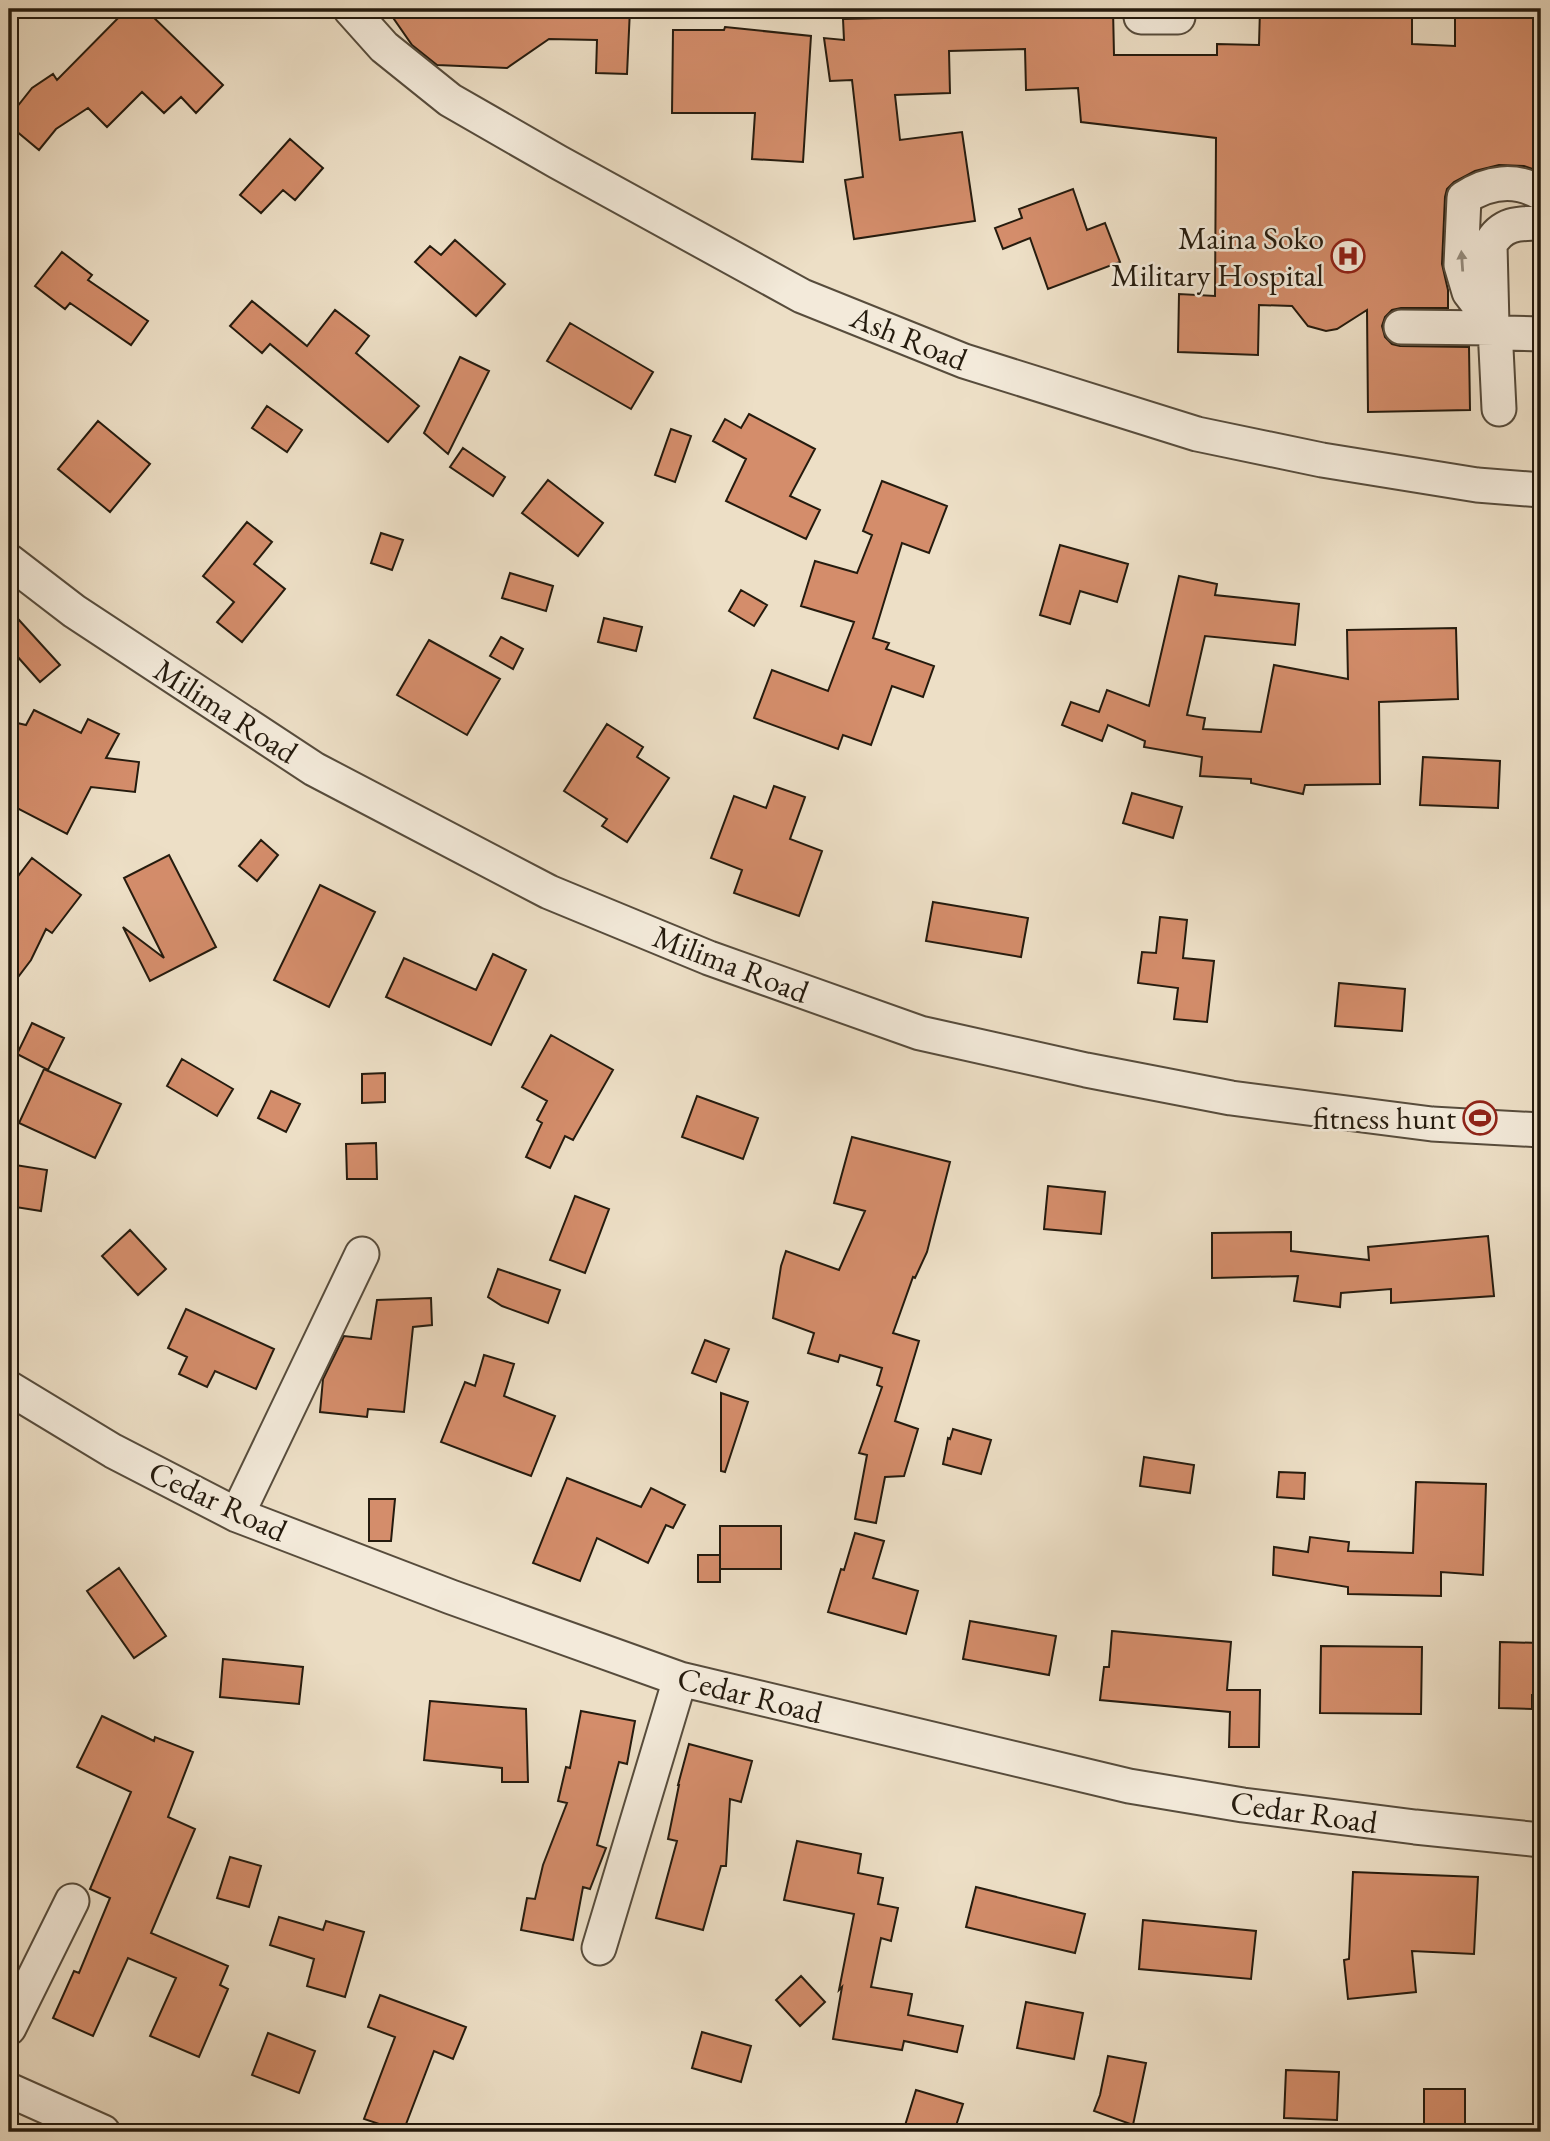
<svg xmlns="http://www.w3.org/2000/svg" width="1550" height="2141" font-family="'EB Garamond',serif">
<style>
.building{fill:#d48d6b;stroke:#251b0e;stroke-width:2}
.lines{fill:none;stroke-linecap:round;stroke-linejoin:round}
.minor-casing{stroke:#574c3c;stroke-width:37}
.minor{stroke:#f3eada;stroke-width:33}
.oneway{fill:#968d7e}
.labels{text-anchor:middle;stroke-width:5;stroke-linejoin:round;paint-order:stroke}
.poi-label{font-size:32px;fill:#251b0e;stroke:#f3eada;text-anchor:end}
.street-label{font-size:32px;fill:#251b0e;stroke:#f3eada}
</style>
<rect width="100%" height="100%" fill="#eddfc6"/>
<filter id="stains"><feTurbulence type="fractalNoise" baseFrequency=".00286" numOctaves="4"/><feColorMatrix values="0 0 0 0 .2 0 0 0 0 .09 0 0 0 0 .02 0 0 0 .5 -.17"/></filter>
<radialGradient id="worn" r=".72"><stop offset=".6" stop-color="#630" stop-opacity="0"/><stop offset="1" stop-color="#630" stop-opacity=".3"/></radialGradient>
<path class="building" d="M127 9H145L223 85 196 113 181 97 164 113 142 92 107 127 88 108 56 129 39 150 9 125V117L32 88 53 74 57 80Z
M387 9H630L627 74 596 73 597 40 549 39 507 68 437 65 412 45Z
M965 9H1113L1114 55H1217V44L1259 45 1260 9 1412 13V44L1455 46V13L1541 16V172L1524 166 1499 165 1475 171 1454 182 1447 189 1445 197 1442 264 1448 290V308H1401L1392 310 1385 317 1382 326 1385 337 1392 344 1400 346 1469 347 1470 410 1368 412 1367 310 1337 329 1326 331 1308 326 1292 306 1259 305 1258 355 1178 352 1179 294 1215 296 1216 138 1081 122 1078 88 1026 90 1025 49 949 51 950 93 895 95 900 140 962 132 975 221 854 239 845 180 863 177 852 80 830 81 824 38 844 40 843 19 966 16Z
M725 27 811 36 803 162 752 159 755 113H672L673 30H724Z
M290 139 323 168 295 200 283 190 261 213 240 195Z
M1073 189 1087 230 1105 223 1120 262 1048 289 1030 238 1003 249 995 228 1022 218 1019 209Z
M455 240 505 284 476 316 415 262 430 246 441 255Z
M62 252 92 275 88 280 148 321 131 345 70 303 65 309 35 286Z
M252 301 307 346 335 310 369 336 356 353 419 406 388 442 270 344 262 353 230 326Z
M570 323 653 372 631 409 547 361Z
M460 357 489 371 448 454 424 433Z
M267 406 302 430 287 452 252 428Z
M749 414 815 449 790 496 820 510 806 539 726 501 746 459 713 441 725 419 741 428Z
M98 421 150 464 110 512 58 469Z
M671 429 691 436 675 482 655 475Z
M463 448 505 477 493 496 450 467Z
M548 480 603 523 578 556 522 513Z
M882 481 947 506 929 553 902 543 873 638 889 643 886 649 934 666 923 697 892 686 871 745 843 735 838 749 754 718 772 670 828 691 854 622 801 606 815 561 857 573 872 535 863 531Z
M247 522 272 542 254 564 285 589 242 642 217 622 234 602 203 576Z
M381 533 403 540 392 570 371 563Z
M1060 545 1128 564 1117 602 1080 591 1070 624 1040 615Z
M510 573 553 586 546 611 502 598Z
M1179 576 1217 584 1215 595 1299 604 1295 645 1205 636 1187 715 1205 718 1203 729 1261 732 1274 665 1348 679 1347 630 1456 628 1458 699 1379 702 1380 784 1305 785 1303 794 1251 783V779L1200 776 1202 757 1144 747 1145 741 1108 725 1102 741 1062 725 1071 702 1099 712 1107 690 1149 706Z
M741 590 767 605 754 626 729 611Z
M9 609 60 665 40 682 9 647Z
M604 618 642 627 636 651 598 642Z
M501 637 523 649 513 669 490 656Z
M429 640 500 679 467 735 397 695Z
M34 710 81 733 88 719 119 734 106 758 139 762 135 792 91 787 67 834 9 804V721L26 725Z
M607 724 643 747 637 757 669 778 627 842 602 826 607 819 564 791Z
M1423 757 1500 761 1498 808 1420 805Z
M774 786 805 797 790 839 822 851 799 916 734 893 742 870 711 858 734 796 766 808Z
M1132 793 1182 807 1173 838 1123 823Z
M261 840 278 855 257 881 239 866Z
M169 855 216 947 150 981 123 927 164 958 124 878Z
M32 858 81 895 52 933 46 929 31 960 9 989V888Z
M320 885 375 912 329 1007 274 980Z
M933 902 1028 918 1021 957 926 941Z
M1160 917 1187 920 1183 958 1214 961 1207 1022 1174 1019 1178 988 1138 983 1142 952 1156 953Z
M493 954 526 970 491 1045 386 997 404 958 476 990Z
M1339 983 1405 989 1402 1031 1335 1026Z
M32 1023 64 1038 48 1070 17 1054Z
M551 1035 613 1070 573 1140 565 1136 550 1168 526 1157 542 1123 537 1120 547 1101 522 1087Z
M182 1059 233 1089 217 1116 167 1086Z
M44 1069 121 1104 95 1158 19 1123Z
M385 1073V1102L362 1103V1074Z
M271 1091 300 1104 286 1132 258 1118Z
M697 1096 758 1118 743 1159 682 1137Z
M852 1137 950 1162 927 1252 915 1278 913 1277 893 1333 919 1341 895 1421 918 1429 904 1476 885 1477 876 1523 855 1519 867 1455 859 1453 882 1387 877 1385 882 1368 840 1355 838 1362 808 1353 814 1333 773 1318 781 1266 786 1251 839 1270 865 1211 834 1203Z
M376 1143 377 1179H347L346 1144Z
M9 1164 47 1170 41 1211 9 1206Z
M1048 1186 1105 1192 1101 1234 1044 1229Z
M575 1196 609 1209 585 1273 550 1260Z
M130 1230 166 1269 138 1295 102 1256Z
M1291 1232V1251L1369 1260 1368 1247 1488 1236 1494 1296 1391 1303V1289L1341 1293 1340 1307 1294 1301 1298 1276 1212 1278V1233Z
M498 1269 560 1290 548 1323 502 1306 488 1297Z
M431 1298 432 1325 413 1327 404 1412 368 1409 367 1417 320 1412 323 1379 344 1336 371 1339 377 1300Z
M186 1309 274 1349 256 1389 215 1371 207 1387 179 1374 187 1357 168 1348Z
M705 1340 729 1349 716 1382 692 1373Z
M484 1355 514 1364 504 1396 555 1416 531 1476 441 1442 465 1382 475 1386Z
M721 1393 748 1402 725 1472 721 1471Z
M953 1429 991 1440 981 1474 943 1464 948 1438 950 1439Z
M1144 1457 1194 1465 1190 1493 1140 1486Z
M1279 1472 1305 1473 1304 1499 1277 1497Z
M567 1478 641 1507 651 1488 685 1505 673 1528 666 1525 648 1563 597 1538 580 1581 533 1563Z
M1416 1482 1486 1484 1483 1575 1441 1572V1596L1348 1594V1587L1273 1575 1274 1547 1308 1552 1310 1537 1349 1542 1348 1551 1413 1553Z
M369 1499H395L391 1541H369Z
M720 1526H781V1569H720Z
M855 1533 884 1541 873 1578 918 1591 906 1634 828 1612 841 1569 844 1570Z
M698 1555H720V1582H698Z
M119 1568 166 1636 134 1658 87 1591Z
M970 1621 1056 1636 1049 1675 963 1659Z
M1112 1631 1231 1642 1227 1690H1260L1259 1747H1229L1230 1712 1100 1700 1104 1667H1109Z
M1500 1642 1541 1643V1695H1532V1709L1499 1708Z
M1321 1646 1422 1647 1421 1714 1320 1713Z
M223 1659 303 1667 299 1704 220 1697Z
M430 1701 526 1709 528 1782H502V1768L424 1760Z
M581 1711 635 1721 627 1764 619 1762 597 1845 606 1848 590 1889 583 1887 573 1940 521 1930 527 1898 535 1899 543 1865 567 1803 558 1801 566 1767 570 1768Z
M102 1716 154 1741 155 1737 193 1752 168 1817 195 1829 151 1933 228 1966 220 1985 228 1989 199 2057 150 2036 176 1978 128 1958 93 2036 53 2018 74 1971 79 1973 110 1898 90 1889 131 1792 77 1767Z
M689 1744 752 1761 741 1802 730 1799 726 1866H721L703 1930 656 1918 677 1841 668 1839 679 1785H678Z
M797 1841 861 1854 858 1873 883 1878 878 1904 898 1908 891 1941 881 1938 871 1987 912 1994 908 2015 963 2026 957 2052 904 2041 902 2050 833 2039 842 1987 839 1990 854 1914 784 1900Z
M230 1857 261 1866 249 1907 217 1898Z
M1353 1872 1478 1877 1474 1954 1412 1951 1416 1992 1348 1999 1344 1960 1349 1959Z
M976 1887 1085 1914 1075 1953 966 1927Z
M279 1917 323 1930 326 1921 364 1932 345 1997 307 1986 314 1959 270 1945Z
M1143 1920 1256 1931 1251 1979 1139 1969Z
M801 1976 825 2002 800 2026 776 2000Z
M380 1995 466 2027 453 2059 434 2051 403 2132 364 2119 395 2037 368 2027Z
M1026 2002 1083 2013 1074 2059 1017 2048Z
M702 2032 751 2046 741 2082 692 2068Z
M268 2033 315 2051 299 2093 252 2075Z
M1108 2056 1146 2063 1133 2125 1094 2111 1100 2095Z
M1286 2070 1339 2072 1337 2120 1284 2118Z
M1424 2089H1465V2132H1424Z
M916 2090 963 2104 954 2132H903Z"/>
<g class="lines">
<defs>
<path id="minor" d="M350 9 384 47 450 100 558 162 802 296 964 361 1197 434 1322 460 1477 485 1541 490
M1140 9 1141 17H1178
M1541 223C1519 223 1501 223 1490 245L1492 325 1503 333 1541 334
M1491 321 1469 292 1461 265 1464 198C1488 182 1515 178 1541 193
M1401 327 1495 328 1499 409
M9 561 74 611 314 769 549 892 709 958 920 1033 1086 1070 1231 1098 1432 1124 1541 1130
M9 1388 113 1451 237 1515 451 1597 680 1679 1129 1786 1243 1805 1415 1827 1541 1840
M237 1515 362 1254
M599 1948 680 1679
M9 2028 72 1901
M9 2090 103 2132"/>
</defs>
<use href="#minor" class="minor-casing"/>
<use href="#minor" class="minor"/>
</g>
<defs><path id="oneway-solid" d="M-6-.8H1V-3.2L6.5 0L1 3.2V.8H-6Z" transform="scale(1.75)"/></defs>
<use class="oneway" href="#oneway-solid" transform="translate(1462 261) rotate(-94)"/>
<defs>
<symbol id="hospital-ring" viewBox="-11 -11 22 22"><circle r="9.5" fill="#f3eada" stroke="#8f2418" stroke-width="1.5"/><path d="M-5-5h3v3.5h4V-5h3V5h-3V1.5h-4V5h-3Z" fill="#8f2418"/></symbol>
<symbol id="stadium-ring" viewBox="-11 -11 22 22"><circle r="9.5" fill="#f3eada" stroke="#8f2418" stroke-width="1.5"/><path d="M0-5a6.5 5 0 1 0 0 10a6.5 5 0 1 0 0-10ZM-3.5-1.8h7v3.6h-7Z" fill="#8f2418"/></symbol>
</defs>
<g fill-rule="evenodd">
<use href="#hospital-ring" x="1329" y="237" width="38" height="38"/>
<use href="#stadium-ring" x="1461" y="1099" width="38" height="38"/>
</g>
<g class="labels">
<g class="poi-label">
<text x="1324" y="249">Maina Soko<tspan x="1324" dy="37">Military Hospital</tspan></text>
<text x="1456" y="1129">fitness hunt</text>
</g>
<g class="street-label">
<text transform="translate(909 338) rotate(22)" y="11">Ash Road</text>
<text transform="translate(226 711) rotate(33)" y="11">Milima Road</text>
<text transform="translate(731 964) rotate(21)" y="11">Milima Road</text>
<text transform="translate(218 1501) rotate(25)" y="11">Cedar Road</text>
<text transform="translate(750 1695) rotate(14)" y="11">Cedar Road</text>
<text transform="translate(1304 1812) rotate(8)" y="11">Cedar Road</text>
</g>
</g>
<rect width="1550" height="2141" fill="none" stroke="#eddfc6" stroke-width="35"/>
<rect x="10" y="10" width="1529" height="2120" fill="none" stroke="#251b0e" stroke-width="3.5"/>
<rect x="18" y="18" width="1515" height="2106" fill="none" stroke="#251b0e" stroke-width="2"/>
<rect width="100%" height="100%" filter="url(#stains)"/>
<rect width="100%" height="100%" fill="url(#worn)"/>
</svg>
